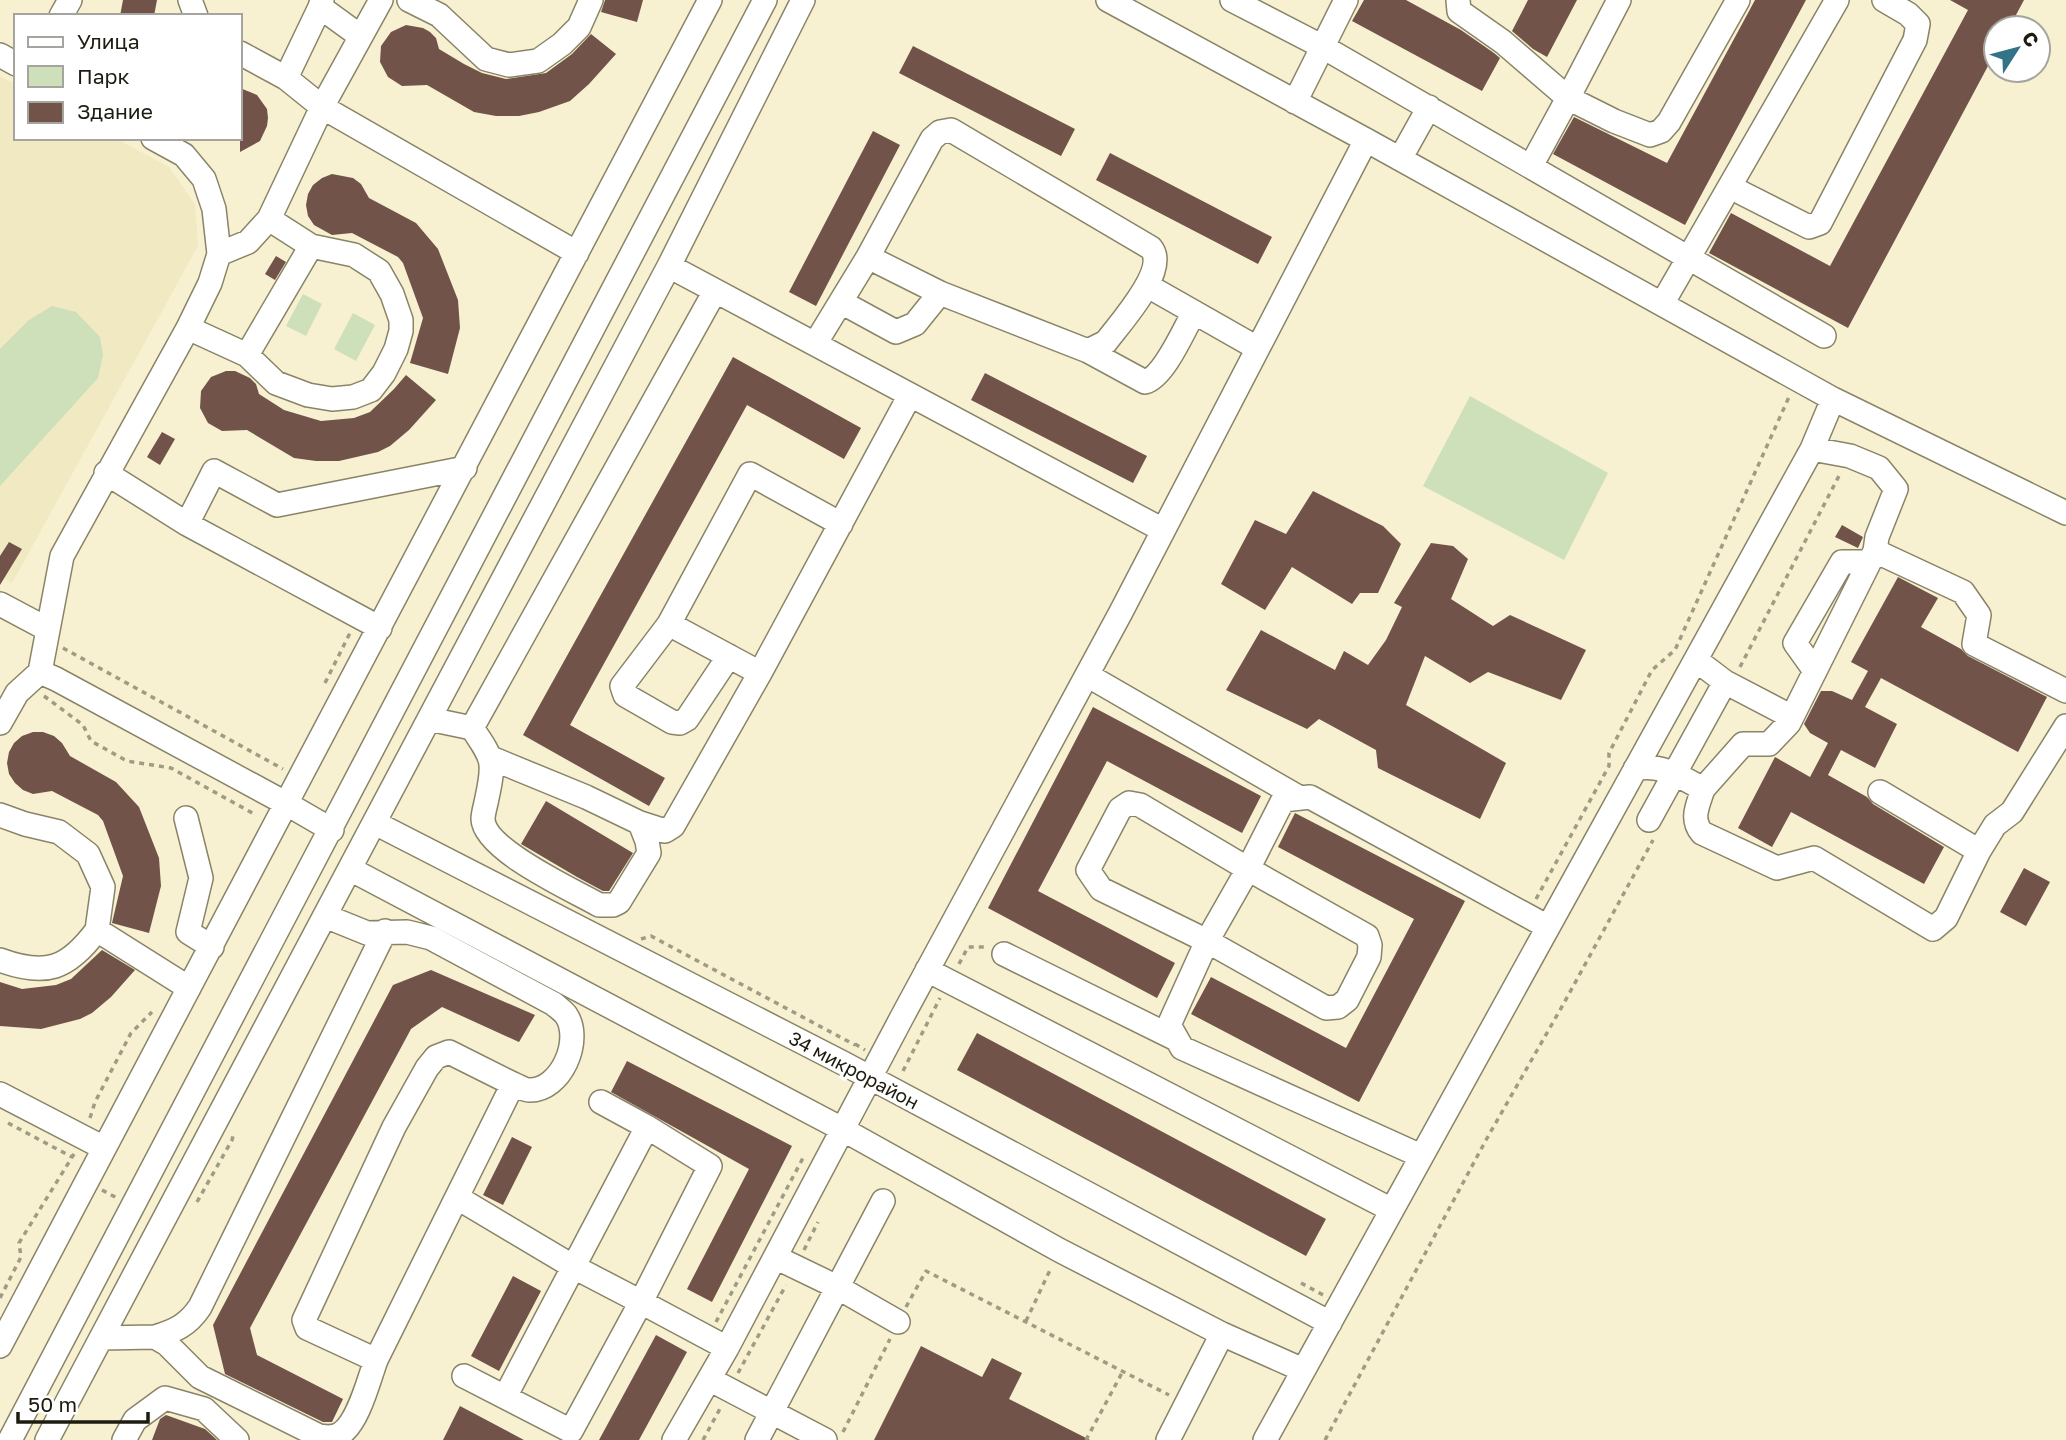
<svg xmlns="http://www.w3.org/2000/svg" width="2066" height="1440" font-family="'Golos Text',sans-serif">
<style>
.built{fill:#f0e9c1}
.green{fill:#cde0b9}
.building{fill:#71534a}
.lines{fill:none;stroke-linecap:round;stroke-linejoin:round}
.minor-casing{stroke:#898467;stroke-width:26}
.path{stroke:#a09c84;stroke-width:3.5;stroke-dasharray:5 5;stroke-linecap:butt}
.minor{stroke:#fff;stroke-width:23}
.labels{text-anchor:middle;stroke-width:7;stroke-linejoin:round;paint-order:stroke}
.street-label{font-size:19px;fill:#1e1c10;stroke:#fff}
</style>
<rect width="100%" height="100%" fill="#f7f1d1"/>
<path class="built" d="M0 76 16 85V138H115L169 167 195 204 198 246 12 583 0 576Z"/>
<path class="green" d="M303 294 322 304 306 336 286 326Z
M52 306 76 312 100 337 103 355 98 378 0 486V349L29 320Z
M353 313 375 325 356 361 334 349Z
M1470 396 1608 473 1564 560 1423 486Z"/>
<path class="building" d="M123 0H157L154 16H120Z
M605 0H643L637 22 601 12Z
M1364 0H1406L1461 30 1494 53 1500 58 1482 91 1352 21Z
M1528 0H1577L1547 57 1533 49 1512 31Z
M1755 0H1806L1685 225 1553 154 1574 117 1667 163Z
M1950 0H2024L2009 28H1996V51L1848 328 1709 253 1731 213 1830 266 1968 10Z
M406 25 423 28 430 32 436 38 439 49 464 64 482 73 506 79 546 73 572 54 591 34 616 54 589 84 570 101 539 112 519 116H496L474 112 427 85 402 86 388 77 380 62 381 46 391 32Z
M913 46 1075 129 1061 156 899 73Z
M240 88 257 95 267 109 268 118 267 126 260 141 240 152Z
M873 131 900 145 816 306 789 292Z
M1110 153 1272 237 1258 264 1096 180Z
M332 174 353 178 361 184 369 198 416 223 438 249 458 300 460 328 448 374 410 363 423 318 403 263 398 257 352 233 332 235 314 225 308 216 306 205 308 194 313 185 322 178Z
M276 256 286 262 275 280 265 274Z
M733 357 861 428 844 459 747 405 570 725 665 778 649 806 523 735Z
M226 371H235L250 378 256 384 259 394 284 410 321 421 354 418 370 412 394 389 406 375 436 400 409 430 390 446 378 452 339 461H316L294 458 247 430 222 431 208 423 200 408 201 391 211 377Z
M985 373 1147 456 1133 483 971 400Z
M162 432 175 439 160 465 147 457Z
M1313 491 1383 526 1401 544 1378 593H1360L1352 604 1292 567 1265 610 1221 584 1255 520 1286 534Z
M1842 525 1863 537 1858 548 1835 537Z
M9 542 22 549 0 585V556Z
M1431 543 1453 546 1468 559 1451 599 1493 626 1510 615 1586 650 1561 700 1488 672 1470 683 1425 656 1406 705 1506 763 1480 819 1378 768 1376 750 1319 719 1307 729 1226 690 1261 630 1335 670 1344 651 1368 665 1386 640 1402 607 1394 603Z
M1898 577 1938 598 1921 627 1961 649 1968 656 2047 697 2018 752 1881 678 1865 707 1897 724 1875 768 1841 750 1828 775 1867 797 1873 804 1944 847 1924 884 1791 812 1772 847 1738 828 1775 757 1810 777 1828 743 1810 733 1804 724 1821 691H1832L1852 700 1868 671 1851 662Z
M1093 707 1261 796 1242 833 1107 761 1038 891 1175 963 1157 998 988 908Z
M33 732H43L54 736 62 743 70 756 116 782 139 807 159 858 161 886 149 933 112 923 123 876 103 821 98 815 52 791 33 794 23 790 15 783 9 774 7 763 9 752 14 743 22 736Z
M546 801 633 853 609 891H603L577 877 521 844Z
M1295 813 1465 901 1359 1102 1191 1014 1211 977 1346 1048 1414 919 1278 847Z
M2024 868 2050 882 2026 926 2000 912Z
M102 950 135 970 111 997 92 1013 80 1019 41 1029 0 1026V982L22 989 56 985 71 979Z
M431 970 535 1015 519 1042 442 1007 411 1029 250 1328 257 1355 343 1399 332 1422H323L225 1374 213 1325 393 985Z
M977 1033 1326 1219 1306 1256 957 1070Z
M627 1061 792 1146 712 1302 687 1289 749 1169 611 1092Z
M512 1137 532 1147 503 1205 483 1195Z
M513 1276 541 1291 499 1371 471 1356Z
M656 1335 687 1352 639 1440H599Z
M921 1346 982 1377 992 1358 1022 1373 1009 1399 1090 1440H874Z
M460 1406 524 1440H443Z
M166 1415 205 1429 217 1440H152L160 1419Z"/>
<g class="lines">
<defs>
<path id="minor" d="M190 0 196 16
M322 0 320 7 360 36
M381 0 322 107 577 253
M409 0 439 15 486 59 509 65 538 61 562 44 579 27 591 0
M1108 0 1366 140 1833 399 2066 513
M1232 0 1323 47 1824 336
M1458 0 1459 11 1503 42 1568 98 1531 166
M1619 0 1568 98 1614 121 1650 135 1661 131 1669 122 1738 0
M61 16 70 0
M0 55 16 64
M286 78 320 7
M1295 102 1346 0
M951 130 1151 248C1169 270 1120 323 1106 342L1088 351 940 293 868 257 932 139 940 132Z
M1400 159 1429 107
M1730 187 1809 227 1820 223 1915 40 1918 24 1908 14 1884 0
M219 254 248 242 269 219 322 107 286 78 240 53
M669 266 1163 530
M1148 286 1257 348
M841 302 896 332 915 324 940 293
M1662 304 1837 0
M188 328 247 355 276 383 308 395 332 399 353 397 371 390 384 373 396 349 401 331V320L392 294 379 271 354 255 311 246 269 219
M815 344 868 257
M1088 351 1145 382C1164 377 1184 330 1194 312
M247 355 311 246
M106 473 187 524 380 628
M187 524 214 471 277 505 465 468
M1875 551 1963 592 1979 615 1974 644 2066 691
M0 604 47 629
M669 624 622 686 625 695 672 722 680 723 687 719 729 656
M1696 660 1725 682 1792 717
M1815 671 1795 643 1842 562H1869
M40 672 56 679 287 804 332 830
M760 673 669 624 750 474 841 524
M1087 675 1300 798
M429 719 472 728 715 291
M0 723 17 693 40 672 62 556 188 328 210 283 219 254 214 209 204 179 184 155 153 138
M472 728C493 759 495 761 487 798 486 804 483 813 483 819 484 850 573 890 599 905H613L619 902 649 853 647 841 640 823
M491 758 586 797 640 823 665 831 673 826 760 673 910 395
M1635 769C1661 763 1681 777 1703 789L1743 744H1769L1789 723 1875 551 1877 537 1896 489 1879 468 1850 456 1812 449
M1703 789C1698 805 1690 819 1702 833L1777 868 1814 858 1933 929 1946 918 1979 851 1995 825 2012 812 2066 726
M1880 792 1979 851
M1129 803 1140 805 1248 869 1367 936 1370 945 1369 957 1347 1000 1338 1007 1326 1008 1207 941 1101 889 1088 870 1120 809Z
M0 815 25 824 59 832 88 854 103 887 97 930 189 988
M186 818 201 878 188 932 212 947
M1649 820 1725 682
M375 823 843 1063 1330 1323
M350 869 842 1129 1059 1250 1222 1334 1303 1370
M325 916 367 933 407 932 431 938 554 1004C557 1007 563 1011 566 1015 583 1040 561 1091 529 1090 524 1090 518 1086 513 1084
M1004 954 1176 1039
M0 960C46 977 68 969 97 930
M927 970 1392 1210
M449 1052 513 1084 376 1360 307 1328 304 1320 394 1127 427 1068 436 1057Z
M0 1094 104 1148
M1421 1156 1182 1048 1169 1025 1207 941 1248 869 1283 800 1310 797 1548 927
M458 1198 572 1266 641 1302 710 1166 647 1127 601 1102
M775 1257 837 1287 898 1322
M155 1337C175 1331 188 1325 200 1307L385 931
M101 1338 155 1337 167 1344 200 1377 319 1436C327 1437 333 1438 340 1434 358 1424 369 1379 376 1360
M0 1346 710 0
M464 1376 571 1431 641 1302 727 1348
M709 1379 825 1440
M505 1397 647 1127
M10 1440 765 0
M47 1440 669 266 803 0
M124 1440 135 1420 165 1398 204 1409 237 1440
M674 1440 727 1348 902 1017 1121 612 1366 140
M757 1440 883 1201
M1168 1440 1222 1334
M1265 1440 1812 449 1833 399"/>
</defs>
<use href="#minor" class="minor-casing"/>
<path class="path" d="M63 648 283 769
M1740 667 1841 472
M325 683 350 633
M44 696 83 725 91 741 127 761 171 768 256 815
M1536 899 1609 766V753L1652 670 1675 650 1789 397
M641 939 651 936 855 1045
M959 964 968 947H987
M855 1044 865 1050
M903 1071 940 998
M90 1118 95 1102 131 1033 152 1012
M8 1123 72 1157
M102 1190 117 1198
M197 1202 232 1140 234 1132
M804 1250 818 1222
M1301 1283 1325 1296
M0 1298 21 1257 19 1243 74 1154
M906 1307 926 1271 1169 1395
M1026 1321 1051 1268
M716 1322 803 1158
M738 1373 786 1285
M843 1432 890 1339
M703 1440 722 1405
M1086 1440 1123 1371
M1325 1440 1486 1140 1564 1003 1653 840"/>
<use href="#minor" class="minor"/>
</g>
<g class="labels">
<g class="street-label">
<text transform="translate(854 1070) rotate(28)" y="7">34 микрорайон</text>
</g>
</g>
<rect x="14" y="14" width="228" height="126" fill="#ffffff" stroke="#a5a49f" stroke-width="2"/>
<rect x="28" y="37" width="35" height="10" fill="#ffffff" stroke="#a5a49f" stroke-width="2"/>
<text x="77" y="49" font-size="21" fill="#1e1c10">Улица</text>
<rect x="28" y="66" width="35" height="21" fill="#cde0b9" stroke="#a5a49f" stroke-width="2"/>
<text x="77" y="84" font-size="21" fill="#1e1c10">Парк</text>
<rect x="28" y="102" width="35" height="21" fill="#71534a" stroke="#a5a49f" stroke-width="2"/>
<text x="77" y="119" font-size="21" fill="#1e1c10">Здание</text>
<g transform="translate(2017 49) rotate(54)"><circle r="33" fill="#ffffff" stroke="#a5a49f" stroke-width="2"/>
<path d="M0-5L12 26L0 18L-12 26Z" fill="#327386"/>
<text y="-10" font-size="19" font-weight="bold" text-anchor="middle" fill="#1e1c10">С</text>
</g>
<path d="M18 1412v10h130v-10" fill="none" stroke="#1e1c10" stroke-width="3.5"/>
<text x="28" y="1412" font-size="21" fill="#1e1c10" stroke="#ffffff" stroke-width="5" paint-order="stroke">50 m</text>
</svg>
